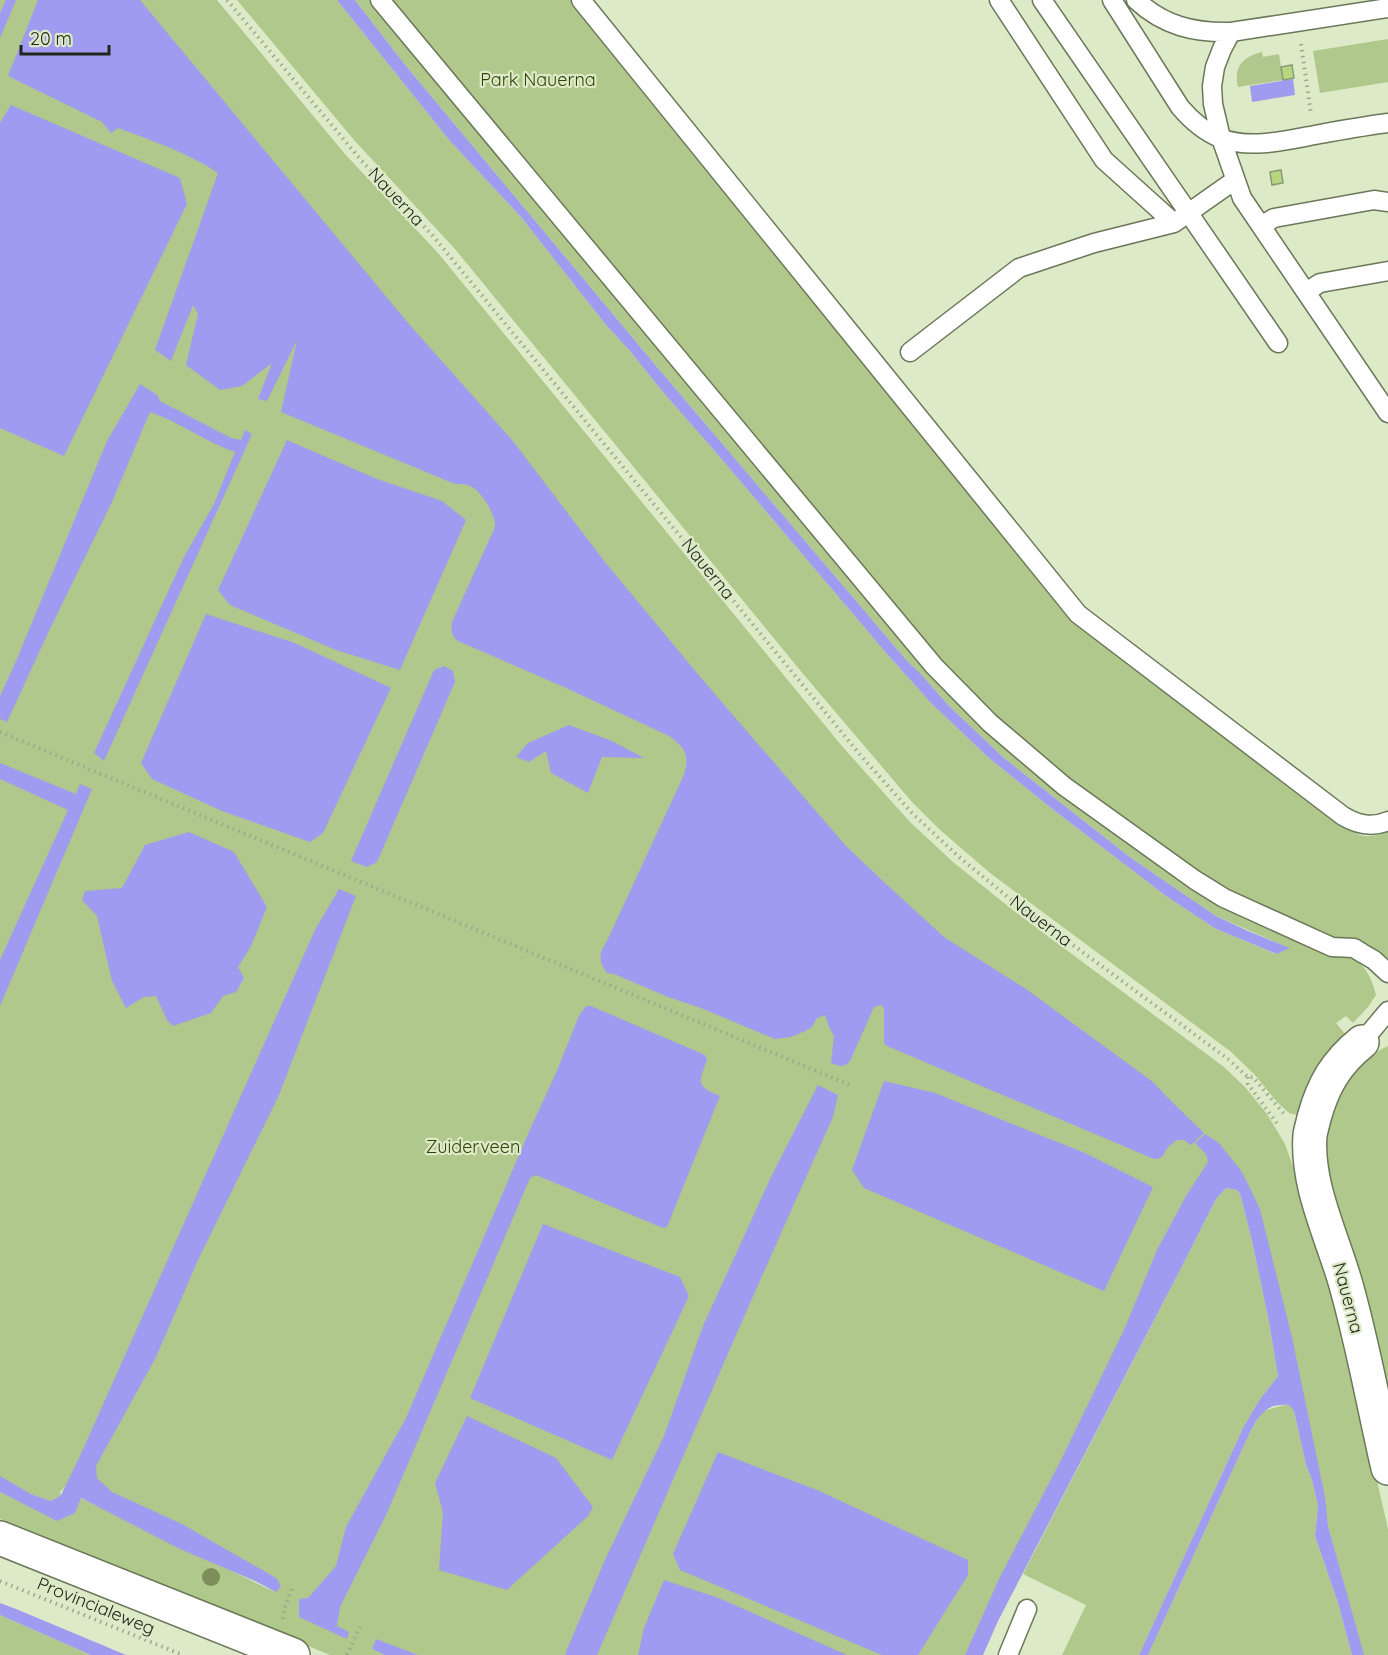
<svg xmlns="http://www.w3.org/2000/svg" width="1388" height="1655" font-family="Quicksand,sans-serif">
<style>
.green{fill:#b0c88b;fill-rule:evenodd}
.water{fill:#9e9bf0}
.building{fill:#b6d77d;stroke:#8b9878;stroke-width:1.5}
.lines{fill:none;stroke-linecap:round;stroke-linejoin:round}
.lane-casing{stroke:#6b7759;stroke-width:21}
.street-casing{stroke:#6b7759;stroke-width:36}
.primary-casing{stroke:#6b7759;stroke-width:36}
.path{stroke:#9da88d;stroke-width:4;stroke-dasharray:1.5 4.5;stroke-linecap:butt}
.lane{stroke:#fff;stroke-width:18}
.street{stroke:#fff;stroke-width:33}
.primary{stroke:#fff;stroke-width:33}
.tree{fill:#7d8e5a}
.labels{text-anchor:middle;stroke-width:4.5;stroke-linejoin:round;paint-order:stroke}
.park-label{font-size:18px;fill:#304300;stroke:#dceac8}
.street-label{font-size:18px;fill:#21261a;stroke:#dceac8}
</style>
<rect width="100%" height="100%" fill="#dceac8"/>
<path class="green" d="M0 0H217L344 153 438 253 841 745 910 822 953 862 1014 911 1224 1067 1245 1087 1267 1114 1285 1144 1307 1206 1337 1306 1388 1529V1655H1357L1344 1585 1328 1526 1325 1506 1255 1210 1227 1159 970 1655H412L372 1649 385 1655H330L0 1519V1492L57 1520 75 1513 80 1498 275 1592 112 1492 81 1470 60 1492 61 1495 51 1501 31 1494 0 1477ZM299 1600 337 1626 299 1617Z
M237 0H337L450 141 521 217 606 325 630 351 662 391 713 449 887 654 932 704 989 758 1051 808 1166 896 1216 929 1276 954 1289 948 1216 916 1131 858 1004 758 948 705 920 673 908 662 657 367 406 66 355 0H575L1068 616 1079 626 1355 833C1368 839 1376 836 1388 829V958L1356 940 1349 954C1364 964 1372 977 1376 995L1368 1007 1353 1023 1346 1016 1336 1023 1346 1035 1300 1113 1297 1115 1289 1113 1278 1103 1254 1074 1230 1051 990 873 939 829 912 802 804 675 455 249 354 140Z
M1388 39V82L1320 93 1313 51Z
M1262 52 1263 57 1279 54 1283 80 1238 87C1233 68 1243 56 1262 52Z
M1388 1046V1407L1331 1191C1330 1182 1327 1173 1326 1164 1321 1117 1345 1065 1388 1046Z
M1226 1188 1237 1190 1240 1194 1242 1201 1252 1241 1269 1322 1278 1376 1258 1402 1243 1428 1139 1655H1062L1086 1605 1023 1574 1179 1272 1216 1199Z
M1284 1405H1289L1294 1411 1306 1465 1312 1480 1318 1506 1315 1536 1338 1603 1352 1655H1148L1251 1430 1263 1411Z
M0 1615 91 1655H0Z"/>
<path class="water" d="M6 0H16L0 38V13Z
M38 0H140L408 323 512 440 605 562 701 678 847 847 885 883 944 937 1026 989 1153 1082 1168 1098 1204 1133 1191 1145 1184 1140H1177C1175 1142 1172 1143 1170 1145 1163 1152 1165 1159 1154 1159L887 1046 884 1043V1008L881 1005 874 1007 850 1061C844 1068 839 1066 831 1063L834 1036 829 1027 825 1015 817 1018 812 1027 805 1031 791 1037 775 1039 701 1008 668 997 614 974 607 973C599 963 598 954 606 943L683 777C690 758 687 748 669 736L564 687 458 641C451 636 451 630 452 622L495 527C496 515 481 490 470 486 466 484 459 484 455 484L281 412 297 340 267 401 258 399 272 363 242 386 220 390 186 365 198 314 193 305 171 361 155 350 218 173C187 152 152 141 118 128L111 133 102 122 8 76Z
M337 0H355L406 66 657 367 908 662 920 673 948 705 1004 758 1131 858 1216 916 1248 931 1290 948 1277 954 1216 929 1166 896 1051 808 989 758 932 704 887 654 713 449 662 391 630 351 606 325 521 217 450 141Z
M1293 79 1295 95 1252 102 1250 86Z
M11 105 180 178 187 204 64 456 0 428V123Z
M140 384 157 395 160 401 231 438 241 440 245 430 252 434 104 761 94 753 184 557 214 504 235 452C205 442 180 422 150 412L111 504 48 633 7 722 0 719V696L17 659 107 441Z
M287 440 377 479 442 501 466 520 400 670 336 650 230 605 218 590Z
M206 614 295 643 391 688 323 833 310 842 222 811 152 779 141 763Z
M444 666 453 671 455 682 377 862 367 867 351 861 434 670Z
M569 725 612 741 644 758 602 757 588 793 551 773 546 751 529 762 516 757 528 743Z
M0 763 76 794 80 784 92 789 0 1006V960L68 810 0 779Z
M189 832 234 852 267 907 251 946 238 967 244 978 236 992 223 996 211 1013 173 1026 167 1020 156 996 144 997 126 1008 112 981 97 916 82 900 85 891 122 888 145 845Z
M339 889 356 896 279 1095 198 1260 156 1357 96 1466 97 1478 112 1492 182 1524 276 1578 281 1586 276 1592 255 1581 180 1549 81 1498 75 1513 57 1521 0 1492V1476L31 1494 51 1501 61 1495 80 1456 315 930Z
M586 1006H591L705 1055 707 1060C699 1082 695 1086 720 1096L667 1227 663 1228 536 1175 530 1178 387 1513 340 1607 337 1626 349 1632 347 1639 299 1617V1599L308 1598 336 1566 346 1527 406 1418 532 1125 556 1073 579 1016Z
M884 1081 935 1093 1085 1153 1153 1187 1104 1291 864 1188 852 1170Z
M818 1085 838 1095 833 1117C752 1296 675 1476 597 1655H566L565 1654 605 1560 664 1436 703 1326 772 1175Z
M1205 1134 1219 1143 1242 1172 1260 1209 1292 1337 1325 1497 1328 1526 1364 1655H1352L1338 1603 1315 1536 1318 1506 1312 1480 1306 1465 1294 1411 1289 1405C1267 1403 1261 1413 1251 1430L1148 1655H1139L1243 1428 1258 1402 1278 1376 1269 1322 1252 1241 1242 1201 1240 1194 1237 1190 1226 1188 1216 1199 1179 1272 998 1621 983 1655H965L999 1579 1060 1462 1124 1330 1157 1250 1186 1196 1208 1162 1206 1154 1195 1143Z
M543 1224 680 1277 689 1296 612 1460 470 1398Z
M467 1416 556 1458 593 1507 588 1516 507 1590 439 1570 443 1512 435 1483Z
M718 1452 817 1490 968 1560V1575L918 1655H882L680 1570 673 1554Z
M664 1580 719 1598 847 1655H638L644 1628Z
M0 1603 16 1609 126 1655H91L0 1615Z
M376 1639 418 1655H385L372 1649Z"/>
<path class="building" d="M1292 65 1294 78 1283 80 1281 67Z
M1281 170 1283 183 1272 185 1270 172Z"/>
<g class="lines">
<defs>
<path id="lane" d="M380 0 934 666 990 723 1064 786 1195 880 1224 898 1332 947 1354 948 1362 953 1374 960 1388 973
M581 0 1078 614 1343 816C1358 825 1372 828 1388 821
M999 0 1104 160 1174 223
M1042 0 1278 343
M1112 0 1180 107C1191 120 1203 131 1220 138 1251 150 1288 140 1320 134 1343 130 1365 126 1388 123
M1136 0C1164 26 1194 33 1231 32L1388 8
M1231 32 1222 49 1215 67 1212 86 1213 104 1221 138 1242 198 1388 413
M1261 226 1274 218 1374 200 1388 202
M1306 292 1320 283 1388 271
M910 352 1019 268 1094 243 1174 223 1235 180
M1362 1042 1388 1011
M1008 1655 1027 1609"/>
<path id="street" d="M1362 1042C1336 1063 1323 1085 1314 1118 1313 1123 1311 1129 1310 1135 1306 1186 1333 1238 1346 1285 1363 1345 1374 1407 1388 1468"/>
<path id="primary" d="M0 1538 293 1655"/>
</defs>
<use href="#lane" class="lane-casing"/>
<use href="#street" class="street-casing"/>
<use href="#primary" class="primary-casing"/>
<path class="path" d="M227 0 361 160 433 236 862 757 912 813 959 857 1009 898 1228 1059 1248 1077H1253L1284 1114
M1301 44 1311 114
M0 732 850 1085
M1248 1077V1084L1279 1126
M0 1581 183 1655
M283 1619 284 1609 293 1585
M347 1655 360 1627"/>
<use href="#lane" class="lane"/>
<use href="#street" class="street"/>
<use href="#primary" class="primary"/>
</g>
<circle class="tree" cx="211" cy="1577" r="9"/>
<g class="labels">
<g class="park-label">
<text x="538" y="86">Park Nauerna</text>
<text x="473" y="1153">Zuiderveen</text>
</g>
<g class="street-label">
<text transform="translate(396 197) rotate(47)" y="6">Nauerna</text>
<text transform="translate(708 569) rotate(51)" y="6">Nauerna</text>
<text transform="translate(1041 921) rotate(37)" y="6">Nauerna</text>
<text transform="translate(1348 1298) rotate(75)" y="6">Nauerna</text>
<text transform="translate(96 1606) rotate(22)" y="6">Provincialeweg</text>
</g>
</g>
<path d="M21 45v9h88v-9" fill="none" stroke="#21261a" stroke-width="3"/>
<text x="30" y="45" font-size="18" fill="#21261a" stroke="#dceac8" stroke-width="4.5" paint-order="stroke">20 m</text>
</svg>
